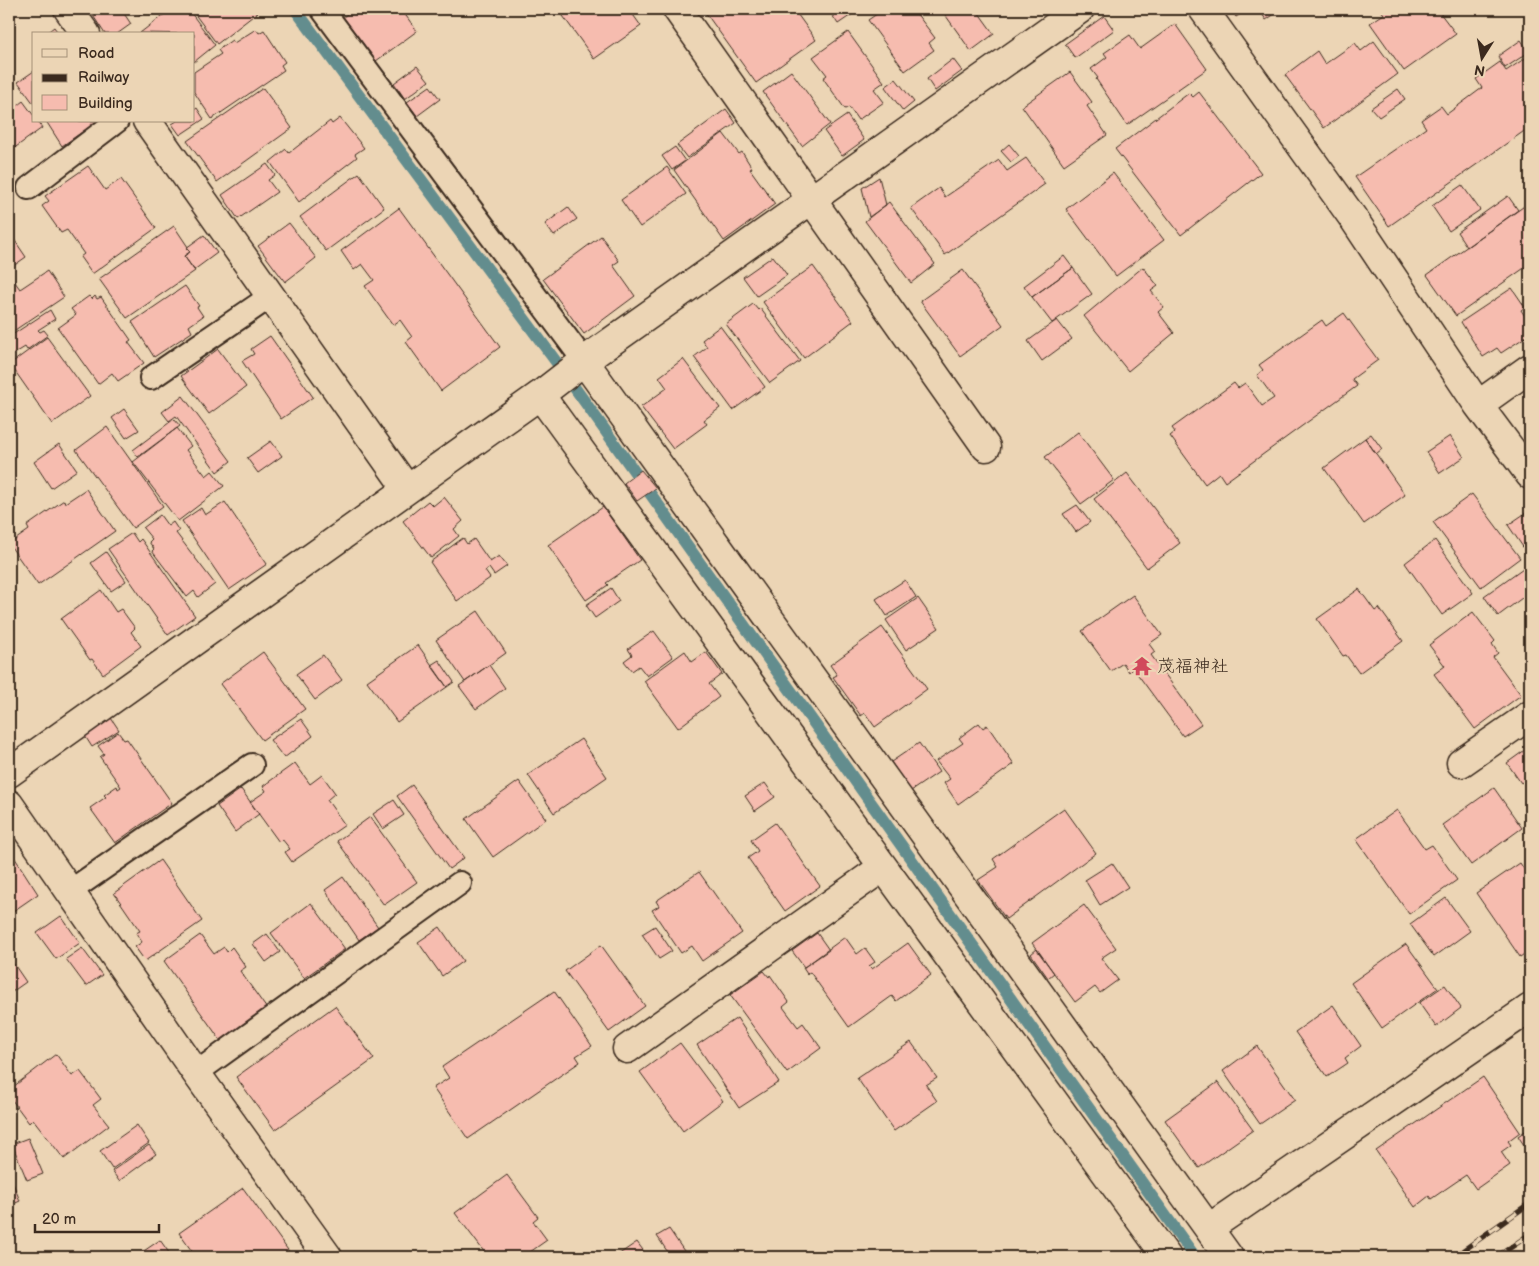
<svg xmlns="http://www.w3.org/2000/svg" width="1539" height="1266" font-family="'Balsamiq Sans','Klee One',sans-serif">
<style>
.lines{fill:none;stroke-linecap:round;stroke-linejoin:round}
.stream{stroke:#648d8e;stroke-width:12}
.building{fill:#f6bcaf;stroke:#3b2a1e}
.service-casing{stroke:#3b2a1e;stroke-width:26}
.minor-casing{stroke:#3b2a1e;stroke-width:31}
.service{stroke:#ecd5b5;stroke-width:22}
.minor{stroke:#ecd5b5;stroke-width:28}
.rail-casing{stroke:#3b2a1e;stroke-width:5.5}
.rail{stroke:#ecd5b5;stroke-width:4;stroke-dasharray:11;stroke-linecap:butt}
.labels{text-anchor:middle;stroke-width:4;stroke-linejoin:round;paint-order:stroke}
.poi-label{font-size:18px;fill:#3b2a1e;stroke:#ecd5b5;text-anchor:start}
</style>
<rect width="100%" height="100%" fill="#ecd5b5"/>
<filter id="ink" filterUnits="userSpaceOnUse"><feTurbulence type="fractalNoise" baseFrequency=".02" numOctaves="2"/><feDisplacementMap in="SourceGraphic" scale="10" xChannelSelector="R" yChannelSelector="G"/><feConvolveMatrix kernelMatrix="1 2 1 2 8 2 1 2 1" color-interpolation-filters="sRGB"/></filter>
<g filter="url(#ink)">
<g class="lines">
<path class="stream" d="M295 9 557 363 1195 1257"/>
</g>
<path class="building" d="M94 9H121L131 24 117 34H105L90 11Z
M136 9H150L140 15Z
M171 9H188L215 45 194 62V34L140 33Z
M191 9H262L217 44Z
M354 9H401L417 31 376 61 343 17Z
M558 9H629L641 26 594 59Z
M710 9H780L786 17 795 11 816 40 756 83 705 12Z
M828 9H860L838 24Z
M884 9H913L935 38 929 43 934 50 905 71 868 20Z
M941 9H976L994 34 971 51Z
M1230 9H1248L1236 17Z
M1259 9H1282L1266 20Z
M1380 9H1437L1456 34 1404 71 1370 23 1384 14Z
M1104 16 1114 30 1075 58 1065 44Z
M1175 24 1207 69 1127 125 1096 79 1098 78 1091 69 1107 57 1104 53 1130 35 1140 49Z
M54 27 59 34H45Z
M256 29 259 33 264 30 285 62 281 65 284 70 212 119 194 92V72L221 54 218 50 232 40 234 43Z
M848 32 884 82 874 89 884 102 858 120 849 107 845 109 823 78 827 75 813 57Z
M1521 40 1529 52 1505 68 1498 56Z
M1374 41 1398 74 1324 128 1285 75 1317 51 1325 64 1355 43 1361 51Z
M1530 55V127L1389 226 1355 177 1426 128 1421 120 1441 106 1447 114 1482 88 1476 79 1500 62 1506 71Z
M953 59 962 71 935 91 927 79Z
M417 66 429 81 405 99 394 83Z
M34 71V104L18 82Z
M791 71 830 124 802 146 763 92Z
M1070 72 1092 102 1087 106 1107 135 1064 165 1022 106Z
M896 79 914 102 903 111 885 87Z
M430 86 440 99 417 116 407 102Z
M263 88 292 128 217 182 187 141Z
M1398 89 1405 99 1379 117 1371 108Z
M1199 92 1261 173 1181 235 1115 149 1189 93 1193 97Z
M9 100 14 108 23 101 34 116V121H38L42 128 9 152Z
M197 108 204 119 180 135 172 124 177 121H194V110Z
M726 109 736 123 687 158 677 145Z
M847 115 864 140 842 156 824 131Z
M340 118 364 148 355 154 357 157 299 202 270 162 286 149 289 153 330 121 332 124Z
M46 121H98L62 146Z
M723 133 739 154 742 152 752 168 750 169 775 204 724 241 674 170Z
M1009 144 1019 156 1011 162 1001 151Z
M675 147 685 161 672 170 662 156Z
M1026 158 1045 184 945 255 911 208 939 188 945 197 999 160 1007 171Z
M267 164 275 175 268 180 277 192 238 219 222 195Z
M88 166 105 190 121 179 156 228 92 274 80 257 84 254 67 230 61 233 42 206 49 201 45 196Z
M667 167 686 194 640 227 621 200Z
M359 173 384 208 326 251 300 217Z
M1113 173 1164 240 1116 276 1066 209Z
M879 177 886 205 869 217 862 188Z
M1462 185 1480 210 1449 231 1432 206Z
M1508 196 1518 210 1467 247 1457 232Z
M889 202 935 264 911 283 865 221Z
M1530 202V264L1456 316 1427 275Z
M568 207 577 219 554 236 545 224Z
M399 208 500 347 441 391 406 342 412 337 400 320 393 325 365 286 374 280 362 264 354 270 341 251Z
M289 223 316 258 285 282 258 246Z
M174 226 188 247 186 248 190 252 184 256 195 271 127 318 99 279Z
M9 232 26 257 9 269Z
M204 235 217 253 194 270 184 256 190 252 186 248Z
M601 236 619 261 613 265 635 296 584 334 543 279Z
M773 256 787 275 757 296 743 277Z
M1064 256 1073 268 1032 297 1024 286Z
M813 266 853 321 804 358 763 302Z
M1143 267 1158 286 1151 291 1164 307 1158 312 1174 333 1128 371 1084 316Z
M1073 268 1092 294 1052 323 1032 297Z
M963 270 1003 325 960 356 920 301Z
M47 271 64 297 9 334V274L20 289Z
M185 286 199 306 197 307 203 316 189 326 192 332 154 357 132 322Z
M1512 288 1525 307 1521 310 1530 324V334L1501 353 1497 348 1483 357 1461 322Z
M89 296 92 299 95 296 97 299 101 297 131 340 128 342 144 363 118 381 112 373 98 384 58 328 76 315 71 309Z
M753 304 758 310 760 308 800 361 770 383 726 324Z
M50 310 55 319 38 330 40 332 44 330 48 335 27 350 25 347 9 357V337Z
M1344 313 1378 360 1352 379 1357 386 1225 482 1219 473 1205 484 1170 436 1175 432 1172 428 1234 383 1238 388 1245 383 1262 406 1274 398 1257 375 1263 370 1259 365 1322 320 1326 326Z
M1057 320 1072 339 1042 361 1028 341Z
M720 326 765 387 733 410 694 357 707 347 702 340Z
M270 336 313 397 281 419 242 361 254 354 251 349Z
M47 337 90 396 52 424 10 364Z
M218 349 246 387 209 414 181 376Z
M683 359 720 408 704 420 707 424 673 449 641 407 667 388 659 377Z
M183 396 231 461 217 472 176 416 169 421 162 412Z
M124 409 139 430 126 438 112 418Z
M174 419 180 426 138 457 133 450Z
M107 427 163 506 133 528 76 450Z
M177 428 191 446 186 450 206 476 212 471 224 486 178 521 133 462Z
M1078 432 1114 480 1081 504 1045 457Z
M1371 434 1382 449 1376 454 1365 438Z
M1450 436 1464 457 1440 473 1426 452Z
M1365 438 1405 495 1364 524 1324 468Z
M271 441 282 456 258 473 247 458Z
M59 444 77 470 51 488 34 462Z
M641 470 656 488 637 501 624 483Z
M1127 473 1180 543 1147 568 1094 499Z
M86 489 115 531 38 585 9 544 29 530 27 526 64 500 65 503Z
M1472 494 1520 558 1481 587 1433 522Z
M444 497 463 521 454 529 459 536 431 558 403 521 428 501 433 506Z
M225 502 267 564 229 590 182 521 201 508 205 515Z
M1077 505 1090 522 1076 532 1063 514Z
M603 507 640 560 606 583 608 585 586 600 548 545Z
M1530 510V550L1527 553 1508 525Z
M160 515 168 526 173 522 179 531 176 533 215 584 198 597 194 591 187 597 152 551 154 549 149 542 152 539 143 528Z
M132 533 138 542 141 539 195 616 168 635 108 549Z
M463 538 467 544 474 539 490 562 499 556 507 566 494 575 489 568 485 571 490 578 457 601 430 562Z
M1435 540 1473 593 1442 615 1405 563Z
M106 552 126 581 111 591 91 563Z
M1530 563V592L1498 616 1484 596Z
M905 580 916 597 887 616 876 599Z
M611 588 619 601 595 618 586 605Z
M1359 589 1375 611 1379 608 1403 641 1359 673 1346 655 1343 656 1317 619Z
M101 590 116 612 121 609 135 628 131 632 141 646 103 674 92 659 90 660 61 619Z
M1133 595 1162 635 1149 644 1155 652 1151 655 1201 724 1183 736 1133 668 1129 672 1123 663 1111 671 1082 631Z
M918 598 939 628 906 650 886 620Z
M478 611 506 653 465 682 436 640Z
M1473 612 1495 641 1492 644 1498 653 1493 657 1521 695 1475 729 1434 674 1445 666 1429 645Z
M882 627 927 689 875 727 865 713 861 716 833 677 837 675 830 665Z
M654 631 673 657 647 676 639 666 632 671 624 661 632 655 628 649Z
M418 645 447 687 397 722 367 681Z
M685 651 692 662 706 652 722 674 709 684 719 697 678 728 644 681Z
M263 652 305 709 262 740 220 684Z
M323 655 342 680 315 700 296 674Z
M439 660 454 682 447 687 431 665Z
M489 665 505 688 476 709 459 686Z
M111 718 119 730 92 747 85 736Z
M301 719 313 736 284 758 270 740Z
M979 723 983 728 987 725 1014 764 958 804 944 783 950 779 936 761 963 743 959 738Z
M118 732 124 740 127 739 172 803 115 843 90 808 106 797 104 795 117 786 118 789 121 787 100 757 104 754 98 746Z
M581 739 607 777 554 813 528 775Z
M919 743 939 772 911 791 891 762Z
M1525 750 1530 756V777L1521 783 1507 763Z
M295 763 310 784 322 775 335 793 327 800 345 825 292 862 285 852 290 849 282 839 279 842 250 802 266 791 263 786Z
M519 781 546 819 493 857 466 819Z
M765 783 775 797 755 811 745 796Z
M412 785 464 858 449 869 397 796Z
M1494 788 1522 828 1471 865 1442 825Z
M241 789 259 814 235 832 217 806Z
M394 800 404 815 383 829 373 814Z
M1064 808 1096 853 1006 919 978 880 998 867 993 859Z
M1397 810 1425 849 1432 845 1457 880 1409 914 1356 839Z
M370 817 417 882 384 905 337 841Z
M775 823 820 886 785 911 748 858 758 851 751 840Z
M1530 839V850L1529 851 1524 843Z
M9 849 38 894 9 914Z
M160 860 202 921 145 961 135 947 142 942 136 933 140 931 114 893Z
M1112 863 1128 887 1100 905 1085 880Z
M1520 863 1530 878V950L1520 957 1476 893Z
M699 872 742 933 702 961 692 946 681 953 652 910 659 906 656 901Z
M343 877 378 927 359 940 325 890Z
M1446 898 1470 931 1434 957 1410 924Z
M311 903 345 949 304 978 271 933Z
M1084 905 1116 948 1101 958 1118 980 1100 993 1095 987 1075 1002 1032 943Z
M61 916 80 943 56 959 37 933Z
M655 926 672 951 659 959 642 934Z
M440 927 463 961 442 976 418 942Z
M817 933 829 950 804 967 792 951Z
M267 934 280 952 266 962 253 944Z
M200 935 214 954 224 947 227 952 232 947 246 967 240 971 267 1009 221 1041 164 961Z
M9 937 15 946 9 950Z
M845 937 857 954 865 948 875 962 869 966 872 969 908 943 931 975 896 1001 892 996 849 1027 810 972 807 974 803 968Z
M1406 944 1438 988 1382 1028 1351 983Z
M601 945 645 1006 609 1032 565 971Z
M82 948 102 975 86 986 66 959Z
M1037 949 1054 973 1048 978 1031 954Z
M9 957 26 982 9 994Z
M764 971 769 977 770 975 789 1002 783 1007 798 1027 803 1023 821 1048 787 1073 730 995Z
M1445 985 1461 1008 1436 1027 1419 1003Z
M554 991 592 1046 576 1056 580 1062 468 1139 433 1088 449 1078 442 1067Z
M1333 1005 1361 1046 1345 1058 1348 1063 1327 1077 1295 1032Z
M335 1006 374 1059 275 1130 236 1077Z
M737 1018 779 1082 739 1108 697 1045Z
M911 1042 937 1078 926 1085 937 1101 894 1131 857 1078Z
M680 1043 723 1101 683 1131 640 1072Z
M1257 1046 1295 1100 1260 1124 1223 1071Z
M56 1054 72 1076 80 1071 101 1099 93 1105 109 1125 64 1159 33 1119 29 1123 9 1096V1090Z
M1483 1077 1520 1132 1508 1141 1511 1145 1501 1152 1510 1165 1476 1189 1466 1175 1431 1199 1429 1196 1415 1207 1376 1151Z
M1218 1082 1253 1130 1199 1168 1165 1120Z
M137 1125 149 1143 112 1169 100 1151Z
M1528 1129 1530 1132V1154L1518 1136Z
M28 1138 43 1174 27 1180 12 1144Z
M149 1145 156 1154 119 1181 112 1171Z
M9 1173 20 1201 9 1206Z
M507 1175 538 1217 533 1221 547 1240 523 1257H488L455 1213Z
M243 1188 293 1257H196L179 1233Z
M669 1229 686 1254 681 1257H671L657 1236Z
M160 1240 172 1257H135Z
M637 1242 648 1257H615Z"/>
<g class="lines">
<defs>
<path id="service" d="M322 9 584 361
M29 188 117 121
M151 378 271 296
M69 892 252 765
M196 1073 460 883"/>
<path id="minor" d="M68 9 86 34
M677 9 986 447
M1203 9 1353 218 1478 405 1530 475
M147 121 407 489
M584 361 1229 1257
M540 395 1167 1257
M1478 405 1530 368
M1461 763 1530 715
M9 773 540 395 584 361 1080 9
M9 804 196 1073 328 1257
M627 1049 883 867
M1209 1228 1530 1008"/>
</defs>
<use href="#service" class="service-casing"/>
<use href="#minor" class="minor-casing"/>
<use href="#service" class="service"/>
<use href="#minor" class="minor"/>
<defs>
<path id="rail" d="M1454 1257 1530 1203
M1497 1257 1530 1234"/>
</defs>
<use href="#rail" class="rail-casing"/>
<use href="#rail" class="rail"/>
</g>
</g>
<defs>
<symbol id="temple-bare" viewBox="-9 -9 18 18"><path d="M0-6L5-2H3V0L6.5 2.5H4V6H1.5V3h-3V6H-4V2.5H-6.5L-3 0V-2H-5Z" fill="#d1495b" stroke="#ecd5b5" stroke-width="2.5" paint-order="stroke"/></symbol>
</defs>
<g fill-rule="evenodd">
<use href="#temple-bare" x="1128" y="652" width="28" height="28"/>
</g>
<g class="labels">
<g class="poi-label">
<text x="1157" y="672">茂福神社</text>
</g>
</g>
<rect width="1539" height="1266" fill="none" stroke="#ecd5b5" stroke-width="30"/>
<rect x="15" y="15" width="1509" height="1236" fill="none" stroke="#3b2a1e" stroke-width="2" filter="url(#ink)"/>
<rect x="32" y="32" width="162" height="90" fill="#ecd5b5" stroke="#a59179"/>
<rect x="42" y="49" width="25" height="8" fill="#ecd5b5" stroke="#a59179"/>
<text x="78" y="58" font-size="15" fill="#3b2a1e">Road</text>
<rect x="42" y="74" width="25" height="8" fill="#3b2a1e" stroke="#a59179"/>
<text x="78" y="82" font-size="15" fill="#3b2a1e">Railway</text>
<rect x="42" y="95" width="25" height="15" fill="#f6bcaf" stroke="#a59179"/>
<text x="78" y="108" font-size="15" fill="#3b2a1e">Building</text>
<g transform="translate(1482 58) rotate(191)" stroke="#ecd5b5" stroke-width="4" paint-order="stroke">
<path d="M0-4L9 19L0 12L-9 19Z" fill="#3b2a1e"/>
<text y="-8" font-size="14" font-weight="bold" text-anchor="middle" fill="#3b2a1e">N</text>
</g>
<path d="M35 1224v8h124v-8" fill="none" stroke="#3b2a1e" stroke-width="2.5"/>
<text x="42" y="1224" font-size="15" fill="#3b2a1e" stroke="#ecd5b5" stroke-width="4" paint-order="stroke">20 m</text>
</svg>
